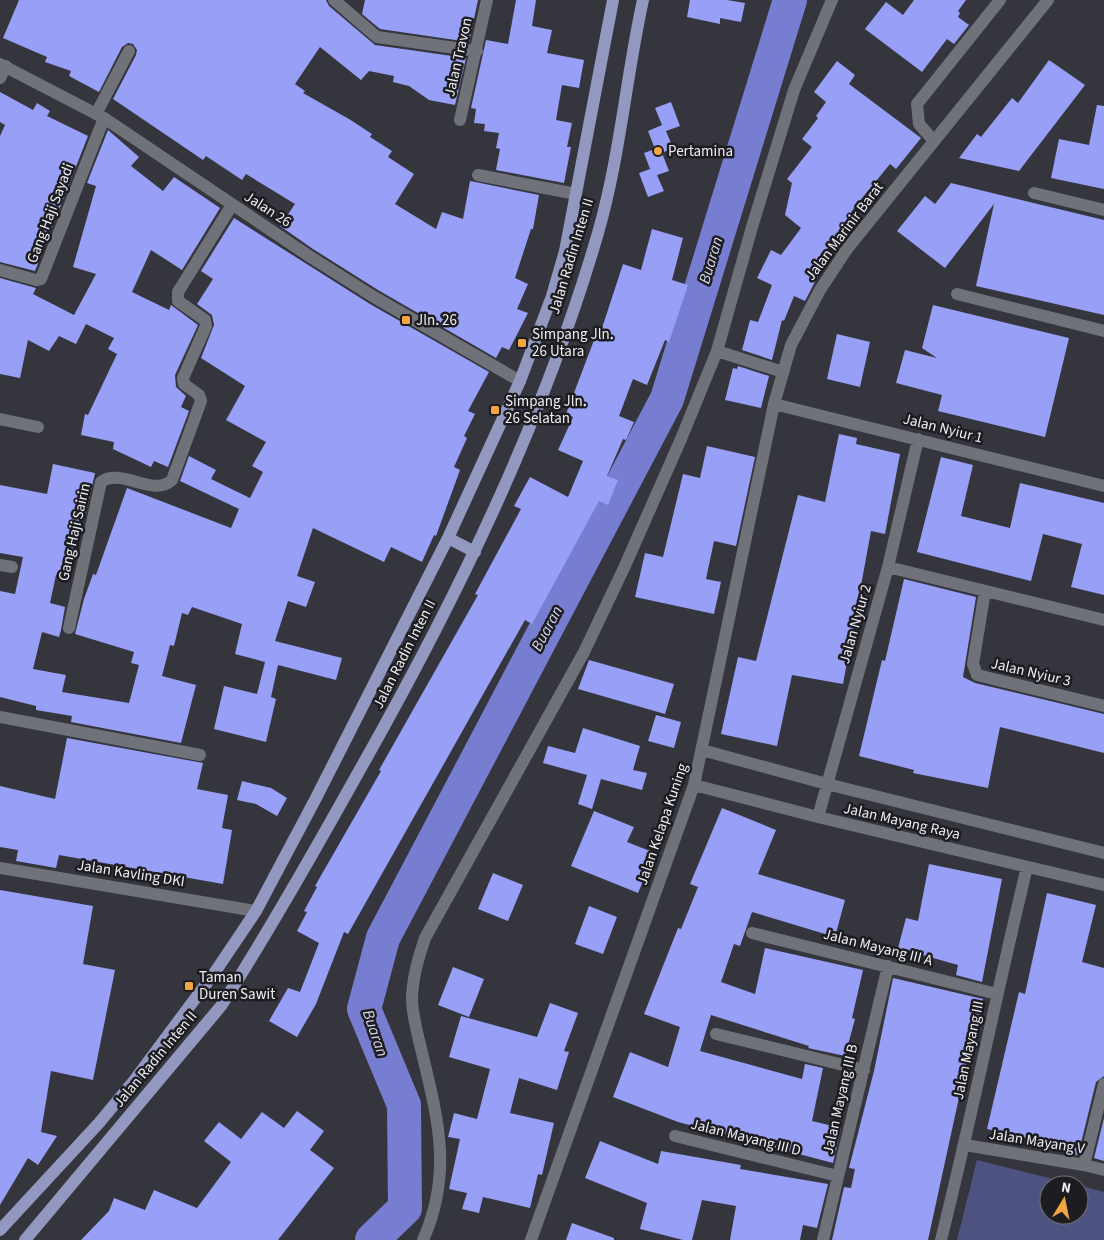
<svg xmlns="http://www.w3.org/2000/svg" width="1104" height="1240" font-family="'Source Sans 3',sans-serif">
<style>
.green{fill:#4e5281}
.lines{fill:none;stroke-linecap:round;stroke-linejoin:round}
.river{stroke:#777dd1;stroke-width:34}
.building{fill:#979ff6}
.minor{stroke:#70727a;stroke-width:12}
.tertiary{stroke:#70727a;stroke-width:12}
.primary{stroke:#9398c1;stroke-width:12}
.poi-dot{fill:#f2a541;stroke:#1d1d21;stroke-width:2}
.labels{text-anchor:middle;stroke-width:5;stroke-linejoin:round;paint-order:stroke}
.street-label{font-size:15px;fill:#eeeff4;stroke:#1d1d21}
.poi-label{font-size:15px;fill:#eeeff4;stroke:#1d1d21;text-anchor:start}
.water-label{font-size:16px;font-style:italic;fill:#d5d9ef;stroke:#1d1d21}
</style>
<rect width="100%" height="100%" fill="#35363d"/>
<path class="green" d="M977 1160 1077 1185H1049V1215H1079V1185L1104 1192V1240H957Z"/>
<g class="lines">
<path class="river" d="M372 1240 405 1208 404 1105 364 1009 383 938 667 399 790 0"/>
</g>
<path class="building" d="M19 0H326L329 6 375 45 466 58 455 105 429 100 409 86 393 82 394 76 369 71 361 80 320 47 295 84 305 91 303 93 349 119 372 134 370 137 392 151 388 157 414 174 395 204 436 229 442 212 463 219 470 181 539 195 533 229H531L515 278 528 284 517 309 528 313 509 350 502 347 496 358 378 290 313 249 280 226 295 204 246 174 242 180 206 156 203 160 113 99 136 55 137 50 133 44 128 43 122 47 99 92 69 76 71 71 45 62 47 57 3 38Z
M365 0H478L469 42 380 29 362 14Z
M516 0H536L532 26 552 30 547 53 584 60 579 88 562 85 556 120 572 123 567 147H571L564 183 496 170 500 149 496 148 499 133 484 131 485 124 474 123 476 109 471 108 486 40 508 44Z
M690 0H727L745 3 741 22 720 18V24L687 17Z
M914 0H966L958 11 960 13 958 17 969 25 954 44 947 39 922 72 865 29 886 2 903 15Z
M1049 60 1085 85 1019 171 959 158 977 134 981 137 1012 98 1018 103Z
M837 61 855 75 849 84 921 138 896 169 890 164 854 208 844 224 845 225 827 249 830 252 816 271 820 272 805 301 794 296 784 321 782 320 772 360 742 350 750 320 758 322 772 285 757 278 771 250 781 255 801 228 785 215 792 183 787 179 812 147 802 139 818 118 816 116 826 102 814 92Z
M0 92 33 110 37 103 50 111 47 116 88 136 35 271 0 262V136L5 125 0 122Z
M671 102 680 126 666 131 673 148 662 153 669 171 657 175 664 191 648 197 639 173 650 169 644 153 655 149 648 131 662 125 655 108Z
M1097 105 1104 106V189L1051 178 1059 139 1089 145Z
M108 130 139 157 131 166 163 191 174 177 220 208 182 270 151 250 132 292 169 310 171 305 198 325 175 375 176 387 186 396 181 407 189 411 168 467 154 461 151 467 113 449 114 442 81 435 85 414 88 415 117 354 108 349 114 338 86 324 76 344 59 336 49 351 28 340 20 378 0 374V278L36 288 33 294 74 315 96 274 73 267 96 186 87 183Z
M951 183 1104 220V315L976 286 994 204 945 268 897 231 925 196 935 204Z
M234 218 370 304 489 372 468 411 475 414 464 436 467 438 454 467 460 470 436 536 434 535 422 562 391 547 384 562 313 528 297 576 315 582 306 607 288 601 275 641 342 658 336 680 278 665 271 697 276 699 266 742 214 729 224 686 257 694 265 662 235 654 242 624 192 607 188 615 182 613 174 646 170 645 162 676 196 685 181 743 71 722 72 716 36 710V706L0 697V591L15 594 23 557 0 553V485L47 494 53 464 95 473 86 513 82 512 67 578 56 575 50 603 65 607 61 630 59 637 42 632 33 669 66 675 62 692 129 703 139 665 131 663 134 652 75 634 84 599 93 574 96 575 127 488 231 528 239 509 180 481 189 456 216 470 211 479 250 498 263 472 252 466 266 442 226 420 245 386 201 358 214 325 212 315 197 304 213 279 201 271Z
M652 229 683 238 672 280 688 285 669 342 665 340 647 385 633 379 619 416 634 422 626 440 623 439 607 476 618 480 608 505 599 501 532 624 525 620 348 934 344 932 316 1004 297 1037 269 1021 288 988 300 992 319 943 297 931 307 912 304 911 317 887 315 886 381 771 379 770 478 595 475 594 521 509 514 506 530 477 568 497 583 461 558 450 573 417 566 414 599 327 602 328 623 264 641 270Z
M933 305 1069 338 1045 437 938 411 942 395 896 383 905 350 937 358 922 348Z
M837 334 870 342 860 387 827 379Z
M738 366 769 376 761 408 725 400 733 368 737 369Z
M839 434 857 438 856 444 900 454 885 534 871 531 843 684 792 675 777 746 721 734 738 657 756 661 798 495 825 502Z
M707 446 755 457 736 546 714 541 706 579 721 582 714 614 635 597 645 553 663 557 683 474 700 478Z
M941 457 973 465 961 516 1010 528 1020 483 1104 503V595L1071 587 1082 544 1043 534 1031 581 917 552Z
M904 579 976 597 963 677 975 683 1104 714V753L1000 727 988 788 913 773 914 770 859 756 882 660 885 661Z
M589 660 674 684 665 714 578 689Z
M656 715 681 722 674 748 648 741Z
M583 728 640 746 633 770 647 773 642 790 601 779 592 809 578 804 587 775 543 763 548 746 575 753Z
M67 738 203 763 197 789 228 795 222 828 232 830 223 884 59 855 56 868 16 861 18 850 0 847V786L55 799Z
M242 781 271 788 287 798 277 816 256 804 237 800Z
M722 808 776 830 758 874 845 900 835 937 752 912 740 946 734 944 721 982 755 994 765 948 863 970 852 1018 855 1019 845 1056 808 1048 809 1046 711 1015 700 1051 802 1079 805 1064 823 1068 812 1121 841 1128 833 1163 678 1122 613 1097 630 1052 668 1067 680 1027 644 1014 678 928 681 929 698 887 690 884Z
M594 811 634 827 627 842 655 853 638 893 571 866Z
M929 864 1002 879 982 982 956 975 958 965 898 948 906 918 918 921Z
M493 873 523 885 508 921 478 909Z
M0 890 93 906 83 964 115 970 93 1080 51 1071 41 1132 57 1136 38 1165 28 1158 0 1205Z
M1047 893 1096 905 1082 962 1104 968V1076L1096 1082 1078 1155 1029 1144 1030 1139 987 1129 1019 992 1025 994Z
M589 906 617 917 603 954 575 944Z
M453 967 484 979 469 1017 438 1005Z
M893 978 983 999 974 1048 970 1047 928 1240H832L844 1187 851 1188 855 1169 849 1168 874 1071Z
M550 1003 578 1013 564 1051 569 1052 557 1090 519 1078 510 1113 554 1123 542 1175 538 1174 530 1208 483 1197 479 1213 462 1209 467 1193 449 1189 460 1139 448 1137 454 1113 477 1119 490 1069 449 1057 461 1016 537 1037Z
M297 1111 324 1131 310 1150 334 1168 278 1240H81L109 1211 114 1198 145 1210 154 1190 197 1208 231 1162 204 1141 219 1122 241 1139 262 1112 284 1128Z
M1104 1118V1161L1094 1158Z
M600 1141 658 1164 661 1151 741 1165 740 1169 828 1184 817 1228 803 1225 800 1240H730L736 1206 702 1200 692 1240H683L640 1229 647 1203 585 1178Z
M572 1223 614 1238V1240H566Z"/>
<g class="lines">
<path class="minor" d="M334 0 377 37 477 51
M0 78 6 66
M96 114 129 51
M460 120 487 0
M934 141 919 124 917 104 1000 0
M478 175 576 194
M1034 193 1104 210
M0 270 36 280 41 279 104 118
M957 294 1104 331
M717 351 783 372
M774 404 1104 486
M0 419 38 427
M0 565 12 567
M888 567 1104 620
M985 591 973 664 977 675 1104 706
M69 628 101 482C121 467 153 498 172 480L201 401 199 395 184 384 183 378 206 326 205 320 178 301V292L232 205
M0 717 200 755
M702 750 827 784 1104 853
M694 785 818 817 1104 885
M818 817 888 567 918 439
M0 868 256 911
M752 933 997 994
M716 1034 864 1070
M675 1136 838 1176
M965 1145 1084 1165 1104 1170
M1084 1165 1104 1084
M423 1240C452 1175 439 1123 423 1057 419 1039 413 1020 412 1001 412 979 418 959 425 938L584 652 624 568 681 439 717 351 752 227 794 90 832 0
M531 1240 694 785 774 404 791 345 820 290 847 249 1048 0
M823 1240 888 966
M941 1240C972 1116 997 991 1027 867"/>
<path class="tertiary" d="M0 64 104 118 309 256 374 297 520 381"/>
<path class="primary" d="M448 538 475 552
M0 1230 99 1123 133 1082 215 972 256 911 316 798 448 538 520 381 552 296 565 251 613 0
M25 1240 221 1006C270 930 314 852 358 773 455 602 543 422 598 233 620 157 626 77 643 0"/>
</g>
<g class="poi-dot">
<circle cx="658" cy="151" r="5"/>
<rect x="401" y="315" width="10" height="10" rx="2.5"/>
<rect x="517" y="338" width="10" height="10" rx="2.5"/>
<rect x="490" y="405" width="10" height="10" rx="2.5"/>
<rect x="184" y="981" width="10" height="10" rx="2.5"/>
</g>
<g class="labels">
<g class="street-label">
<text transform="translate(458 57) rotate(-77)" y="5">Jalan Travon</text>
<text transform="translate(268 209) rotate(33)" y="5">Jalan 26</text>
<text transform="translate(50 213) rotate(-69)" y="5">Gang Haji Sayadi</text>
<text transform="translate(844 231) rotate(-53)" y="5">Jalan Marinir Barat</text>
<text transform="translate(571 256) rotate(-73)" y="5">Jalan Radin Inten II</text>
<text transform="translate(943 428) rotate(14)" y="5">Jalan Nyiur 1</text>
<text transform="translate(74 532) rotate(-77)" y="5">Gang Haji Sairin</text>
<text transform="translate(855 624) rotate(-74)" y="5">Jalan Nyiur 2</text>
<text transform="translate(404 654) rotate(-63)" y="5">Jalan Radin Inten II</text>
<text transform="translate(1031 672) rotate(13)" y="5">Jalan Nyiur 3</text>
<text transform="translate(902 821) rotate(13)" y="5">Jalan Mayang Raya</text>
<text transform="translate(662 824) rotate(-71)" y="5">Jalan Kelapa Kuning</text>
<text transform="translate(131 873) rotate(9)" y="5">Jalan Kavling DKI</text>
<text transform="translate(878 947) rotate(14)" y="5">Jalan Mayang III A</text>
<text transform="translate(968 1050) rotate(-78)" y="5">Jalan Mayang III</text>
<text transform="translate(155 1059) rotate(-50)" y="5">Jalan Radin Inten II</text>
<text transform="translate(840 1099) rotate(-77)" y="5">Jalan Mayang III B</text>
<text transform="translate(746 1137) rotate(14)" y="5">Jalan Mayang III D</text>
<text transform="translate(1037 1141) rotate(9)" y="5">Jalan Mayang V</text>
</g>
<g class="poi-label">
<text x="668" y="156">Pertamina</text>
<text x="416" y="325">Jln. 26</text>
<text x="532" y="339">Simpang Jln.<tspan x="532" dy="17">26 Utara</tspan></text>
<text x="505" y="406">Simpang Jln.<tspan x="505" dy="17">26 Selatan</tspan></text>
<text x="199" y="982">Taman<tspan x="199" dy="17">Duren Sawit</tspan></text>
</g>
<g class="water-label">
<text transform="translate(710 260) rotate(-73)" y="6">Buaran</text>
<text transform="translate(546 628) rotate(-62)" y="6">Buaran</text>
<text transform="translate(376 1033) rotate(71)" y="6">Buaran</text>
</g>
</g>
<g transform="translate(1064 1200) rotate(10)"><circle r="24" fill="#1d1d21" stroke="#717175"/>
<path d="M0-4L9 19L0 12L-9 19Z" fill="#f2a541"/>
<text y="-8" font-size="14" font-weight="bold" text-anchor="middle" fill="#eeeff4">N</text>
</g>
</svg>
